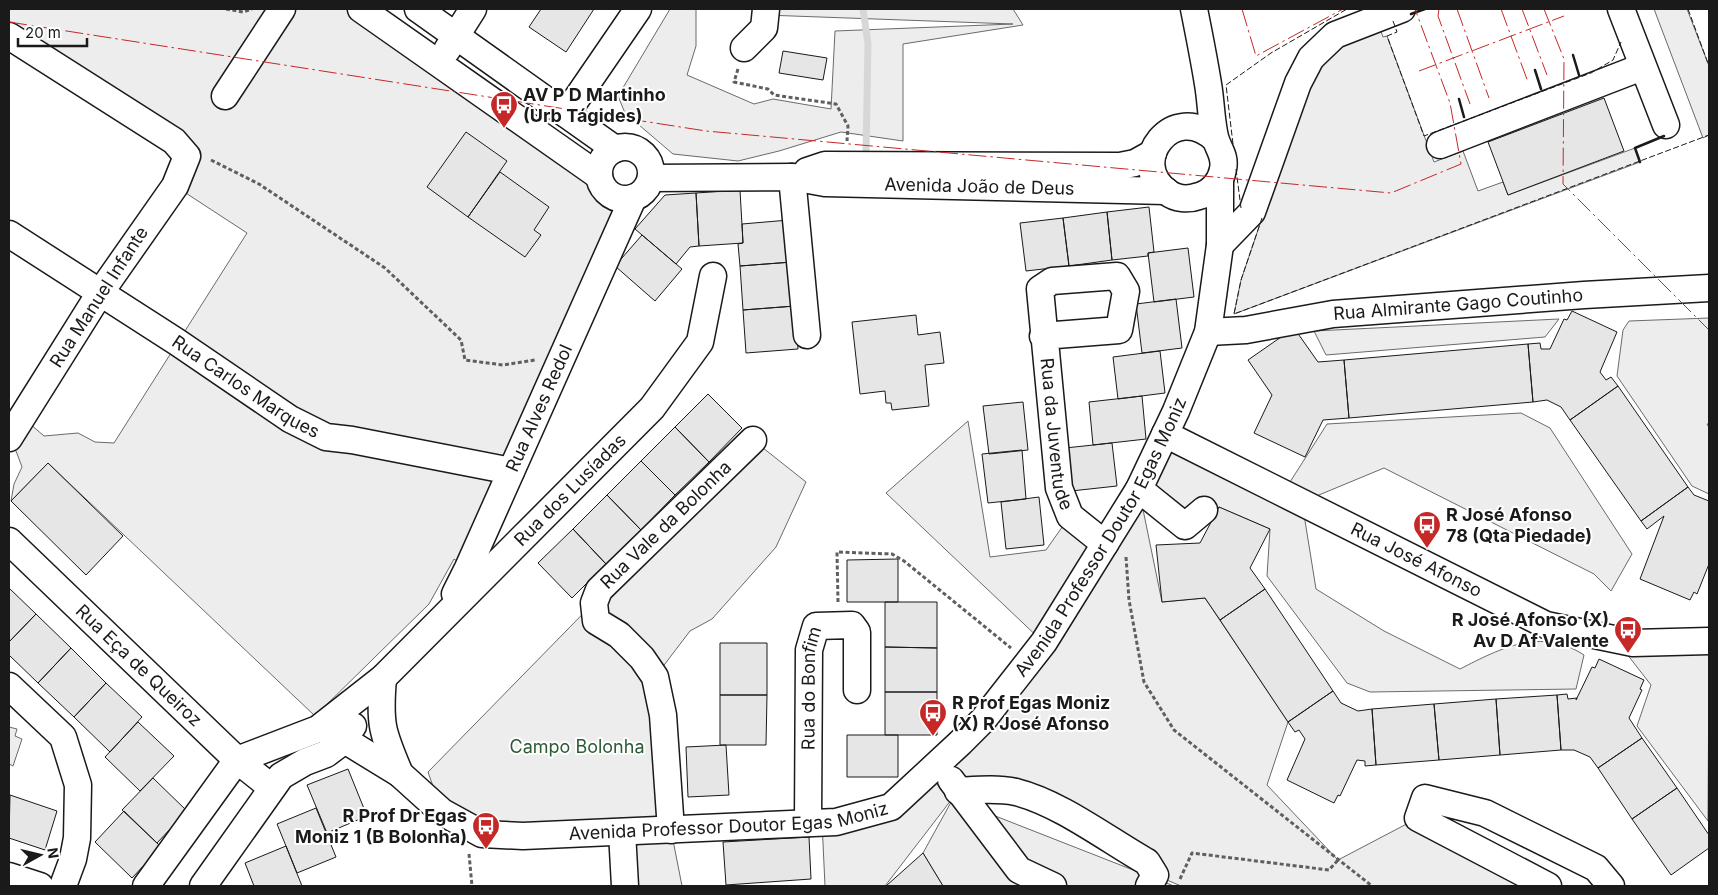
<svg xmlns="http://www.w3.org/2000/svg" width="1718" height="895" font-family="Inter,sans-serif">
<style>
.green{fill:#ededed;stroke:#6a6a6a}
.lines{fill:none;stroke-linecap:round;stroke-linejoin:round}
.stream{stroke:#d7d7d7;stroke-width:7}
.building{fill:#e6e6e6;stroke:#1a1a1a}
.minor-casing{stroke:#1a1a1a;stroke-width:29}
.path{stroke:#5f5f5f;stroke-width:3;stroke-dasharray:4 2.5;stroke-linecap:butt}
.minor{stroke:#fff;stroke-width:26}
.fence{stroke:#1a1a1a;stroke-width:1;stroke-dasharray:6 2.5;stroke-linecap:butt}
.wall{stroke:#1a1a1a;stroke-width:2.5}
.power{stroke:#c62828;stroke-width:1;stroke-dasharray:18 4 2.5 4;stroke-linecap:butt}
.labels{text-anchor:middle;stroke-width:4;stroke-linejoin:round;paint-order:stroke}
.poi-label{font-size:18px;font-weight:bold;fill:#1a1a1a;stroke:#fff;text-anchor:start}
.street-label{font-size:18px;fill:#1a1a1a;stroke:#fff}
.park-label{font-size:18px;fill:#2b5a34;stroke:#fff}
</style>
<rect width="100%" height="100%" fill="#fff"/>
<path class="green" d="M9 9H361L630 202 468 568 454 559 429 604 315 716 48 463 11 501 14 484 22 467 16 451 9 446 22 417 44 436 78 433 95 442 114 443 247 233 175 186 186 156 9 40Z
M670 9H696V46L687 75 754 104 773 99 831 109 835 31 1013 24 765 15 766 9H1013L1023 25 903 44V141L841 132 779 151 738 161 673 154 625 113 618 96Z
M1654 9H1687L1709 66V135L1703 138Z
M1379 26 1383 37 1387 36 1434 162 1463 151 1478 191 1503 182 1508 195 1635 148 1640 162 1234 314 1241 280 1306 89 1332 49Z
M1709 318V422L1707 425 1709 426V494L1692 486 1617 376 1623 330 1629 321Z
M1559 319 1545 337 1326 355 1314 331Z
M1521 413 1550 428 1632 554 1611 591 1594 574 1384 468 1302 502 1316 589 1384 631 1460 669C1501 648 1541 627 1584 655L1576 689 1370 692 1347 683 1267 576 1270 529 1219 507 1185 526 1139 490 1162 602 1205 598 1288 722 1267 785 1338 860 1418 818 1548 886H1181L1155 875 1016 792 957 801 1174 886H943L923 853 955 795 885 886H825L822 822 891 807 1044 643 886 493 968 421 990 557 1046 550 1070 516 1105 544 1165 434 1301 501 1290 482 1327 424Z
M753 440 806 482 776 547 712 619 690 631 655 677 671 830 682 886H620L622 852 669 830 523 836 442 812 428 772Z
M1616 640 1709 654 1708 821 1637 726 1651 685Z
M9 727 17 729 15 736 22 739 13 766 9 764Z"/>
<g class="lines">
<path class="stream" d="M863 9 868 44 866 154"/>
</g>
<path class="building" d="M541 9H594L566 52 529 27Z
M783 51 827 58 823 80 779 73Z
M1604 98 1624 151 1508 195 1488 142Z
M466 132 507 161 468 217 427 187Z
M500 172 549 207 534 230 541 235 525 257 468 217Z
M740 190 743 243 699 246 696 193Z
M696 193 699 246 690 247 676 264 635 229 665 195Z
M1149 207 1154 252 1148 253V256L1112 260 1107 212Z
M1107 212 1112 260 1069 266 1063 218Z
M1063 218 1069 266 1026 271 1020 223Z
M789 220 792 262 740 266 738 244 743 243 742 224Z
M642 235 682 269 655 301 615 266Z
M1188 248 1194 297 1154 302 1148 253Z
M792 262 795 306 743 310 740 266Z
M1176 299 1182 348 1142 353 1136 304Z
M795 306 798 349 746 353 743 310Z
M1572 311 1617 332 1600 372 1606 380 1611 377 1618 386 1570 420 1561 407 1547 400 1533 402 1528 344 1540 343 1541 349H1550L1564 319 1567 320Z
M916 315 918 335 940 332 944 363 925 365 929 406 892 410 891 403H886L885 391 860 394 852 322Z
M1294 328 1318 362 1344 360 1349 418 1323 420 1305 457 1254 433 1272 395 1248 360Z
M1528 344 1533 402 1349 418 1344 360Z
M1160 351 1165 393 1118 399 1113 357Z
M1618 386 1688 487 1641 521 1570 420Z
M708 394 742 428 709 462 675 427Z
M1142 396 1146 439 1093 445 1089 402Z
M1023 402 1028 450 989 454 983 406Z
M675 427 709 462 675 495 641 461Z
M1112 443 1117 486 1071 491 1065 448Z
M1022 450 1026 499 988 503 982 454Z
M641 461 675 495 641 530 607 495Z
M48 463 123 536 86 575 11 501Z
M1688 487 1694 495 1709 501V564L1697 594 1694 592 1690 600 1640 579 1664 516 1647 529 1641 521Z
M607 495 641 530 606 564 573 529Z
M1039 497 1044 545 1006 549 1001 502Z
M1219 507 1270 529 1250 568 1265 589 1220 620 1205 598 1162 602 1156 545 1200 543Z
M573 529 606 564 572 598 538 563Z
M898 559V602H847V560Z
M9 588 36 614 9 642Z
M1265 589 1333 691 1288 722 1220 620Z
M885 602H937V648L885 647Z
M36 614 71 648 38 683 9 655V642Z
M720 643H767V695H720Z
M885 647 937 648V692H885Z
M71 648 106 683 74 717 38 683Z
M1599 659 1644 680 1640 689 1642 690 1629 718 1642 738 1598 768 1590 757 1574 750H1561L1557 695 1567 694 1568 699 1577 698 1576 700 1592 667 1595 668Z
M106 683 142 717 110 752 74 717Z
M1333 691 1341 703 1358 711 1372 709 1376 765 1365 766V761L1357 760 1340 796 1338 795 1334 803 1287 780 1305 739 1299 730 1295 732 1288 722Z
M885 692H937V735H885Z
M720 695H767L766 745H720Z
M1557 695 1561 750 1500 755 1496 699Z
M1496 699 1500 755 1439 760 1434 704Z
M1434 704 1439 760 1376 765 1372 709Z
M138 722 174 756 140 791 105 757Z
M847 735H898V777H847Z
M1642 738 1677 788 1632 819 1598 768Z
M726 745 729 795 688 797 686 747Z
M348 769 367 816 327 833 307 785Z
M153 778 187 811 157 843 122 810Z
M1677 788 1709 835V848L1671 875 1632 819Z
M10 795 57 811 45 850 9 838Z
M316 808 336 857 297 873 277 824Z
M124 811 161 847 132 878 95 842Z
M809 837 811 879 726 885 723 842Z
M286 846 302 886H254L245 863Z
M923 853 943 886H886Z"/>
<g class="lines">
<defs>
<g id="minor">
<path d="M361 9 599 176"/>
<path d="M418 9 615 149"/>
<path d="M1194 9C1199 34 1204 59 1208 84 1211 101 1211 120 1215 137 1218 149 1226 156 1223 169 1221 182 1211 193 1199 196 1188 200 1176 199 1167 192 1126 162 1174 100 1215 139"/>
<path d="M1621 9 1666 125"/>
<path d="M9 36 174 141 187 156 175 186 100 293 9 438"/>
<path d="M744 48 764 28 766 9"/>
<path d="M447 50 473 9"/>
<path d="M225 96 282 9"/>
<path d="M566 114 638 9"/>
<path d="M1440 145 1642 67"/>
<circle cx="625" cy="173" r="26"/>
<path d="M807 171 825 165 1120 166 1135 163 1153 153"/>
<path d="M792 177 807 335"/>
<path id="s1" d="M651 178 792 177 825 183 1166 191"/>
<path id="s2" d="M9 234 177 342 290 419 326 437 352 440 511 471"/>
<path d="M1220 245 1252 212 1298 83 1311 58 1335 35 1402 9"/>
<path id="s3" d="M1208 332 1246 330 1333 314 1584 295 1709 288"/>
<path id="s4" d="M1043 336 1119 330 1126 291 1117 276 1052 281 1040 289 1059 488 1070 516 1105 544"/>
<path id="s5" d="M1165 434 1546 625 1633 643 1709 641"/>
<path d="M1139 489 1185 526 1204 510"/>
<path id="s6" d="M9 541 237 760 271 787"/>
<path id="s7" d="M455 594 468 568 633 198"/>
<path d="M383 678C379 724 382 732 400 774"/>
<path d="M9 686 63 737 78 785 77 838 73 859 63 886"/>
<path id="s8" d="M339 715 343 739 400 774 442 812 482 834 523 836 836 822 891 807 960 743 983 720 1044 642 1139 489 1176 411 1208 332 1220 245V179"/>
<path d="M951 780 1019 870 1053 886"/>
<path d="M958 791C977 790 997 788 1016 792 1060 803 1108 840 1147 862L1155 875 1149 886"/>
<path id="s9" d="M808 823 809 650 816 626 852 625 857 632V690"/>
<path id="s10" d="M671 830 663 715 655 677 642 658 619 635 596 621 594 603 599 590 753 440"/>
<path d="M622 832 625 886"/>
<path d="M9 876 40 886"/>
<path id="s11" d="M146 886 237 760 318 729 383 678 652 408 700 342 713 276"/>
<path d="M203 886 281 776 305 762 326 754 338 745 353 726"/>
<path d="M1548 886 1418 818 1425 798 1485 813 1596 868 1611 886"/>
</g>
</defs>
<use href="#minor" class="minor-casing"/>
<path class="path" d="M226 9 243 12 252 9
M738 69 734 82 768 89 774 95 836 104 848 126 847 141
M211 160 259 184 385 268 461 340 465 360 503 365 535 360
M1126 557 1129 600 1144 682 1174 730 1372 886
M838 602 837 552 892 554 904 561 1011 648
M469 854 472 886
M1180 879 1192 853 1329 870 1338 860"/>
<use href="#minor" class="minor"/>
<path class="fence" d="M1688 9 1709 66
M1411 14 1425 9
M1393 21 1397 32 1387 36 1424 136 1591 73 1613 60 1621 42
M1233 144 1226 85 1271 53 1347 9
M1236 169 1241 208
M1262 218 1241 280 1234 314 1709 135"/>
<path class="wall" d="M1411 14 1425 9
M1573 55 1579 75
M1535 70 1541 89
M1459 99 1464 117
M1640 162 1635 148 1664 136"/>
<path class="power" d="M1242 9 1256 56 1343 9
M1439 9 1438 16 1470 104
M1457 9 1489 98
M1501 9 1528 82
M1522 9 1547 75
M1544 9 1564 59 1563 184 1709 330
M9 22 706 131 1391 193 1461 164 1450 103 1415 9
M1419 71 1564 16"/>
</g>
<defs>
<symbol id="bus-pin" viewBox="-11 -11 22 30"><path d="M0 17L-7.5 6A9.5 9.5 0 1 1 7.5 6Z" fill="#c62828" stroke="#fff"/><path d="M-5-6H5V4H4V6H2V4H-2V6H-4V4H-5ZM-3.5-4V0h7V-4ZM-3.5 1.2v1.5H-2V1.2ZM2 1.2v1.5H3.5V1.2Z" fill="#fff"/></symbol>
</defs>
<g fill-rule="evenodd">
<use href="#bus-pin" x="488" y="89" width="32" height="43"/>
<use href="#bus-pin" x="1411" y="509" width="32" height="43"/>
<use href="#bus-pin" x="1612" y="614" width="32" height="43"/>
<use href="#bus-pin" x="917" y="697" width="32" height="43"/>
<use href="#bus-pin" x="470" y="810" width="32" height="43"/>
</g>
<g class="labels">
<g class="poi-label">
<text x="523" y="101">AV P D Martinho<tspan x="523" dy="21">(Urb Tágides)</tspan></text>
<text x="1446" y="521">R José Afonso<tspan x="1446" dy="21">78 (Qta Piedade)</tspan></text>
<text x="1609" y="626" text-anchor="end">R José Afonso (X)<tspan x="1609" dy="21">Av D Af Valente</tspan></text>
<text x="952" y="709">R Prof Egas Moniz<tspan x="952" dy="21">(X) R José Afonso</tspan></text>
<text x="467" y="822" text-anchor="end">R Prof Dr Egas<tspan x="467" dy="21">Moniz 1 (B Bolonha)</tspan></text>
</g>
<g class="street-label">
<text dy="6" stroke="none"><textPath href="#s1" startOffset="329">Avenida João de Deus</textPath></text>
<text transform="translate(99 297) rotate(-57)" y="6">Rua Manuel Infante</text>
<text dy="6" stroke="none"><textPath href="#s3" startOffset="252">Rua Almirante Gago Coutinho</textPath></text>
<text dy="6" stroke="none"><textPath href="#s2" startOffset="282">Rua Carlos Marques</textPath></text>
<text dy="6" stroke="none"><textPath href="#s7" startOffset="204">Rua Alves Redol</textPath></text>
<text dy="6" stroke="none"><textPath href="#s4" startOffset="359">Rua da Juventude</textPath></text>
<text dy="6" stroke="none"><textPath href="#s11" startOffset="590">Rua dos Lusíadas</textPath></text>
<text dy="6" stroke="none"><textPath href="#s10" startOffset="362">Rua Vale da Bolonha</textPath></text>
<text dy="6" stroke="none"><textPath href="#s8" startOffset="950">Avenida Professor Doutor Egas Moniz</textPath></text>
<text dy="6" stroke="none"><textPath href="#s5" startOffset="281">Rua José Afonso</textPath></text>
<text dy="6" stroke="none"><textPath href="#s6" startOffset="180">Rua Eça de Queiroz</textPath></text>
<text dy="6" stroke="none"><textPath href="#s9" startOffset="135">Rua do Bonfim</textPath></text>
<text dy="6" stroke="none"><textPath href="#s8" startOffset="441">Avenida Professor Doutor Egas Moniz</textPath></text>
</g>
<g class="park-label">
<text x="577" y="753">Campo Bolonha</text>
</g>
</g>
<rect width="1718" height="895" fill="none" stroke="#1a1a1a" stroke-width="20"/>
<g transform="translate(40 855) rotate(82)" stroke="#ffffff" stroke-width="4" paint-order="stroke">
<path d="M0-4L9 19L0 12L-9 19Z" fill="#1a1a1a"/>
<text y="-8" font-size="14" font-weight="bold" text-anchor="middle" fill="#1a1a1a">N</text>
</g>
<path d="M18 38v8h69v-8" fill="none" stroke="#1a1a1a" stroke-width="2.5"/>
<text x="25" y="38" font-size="15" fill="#1a1a1a" stroke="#ffffff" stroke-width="4" paint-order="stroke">20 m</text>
</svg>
